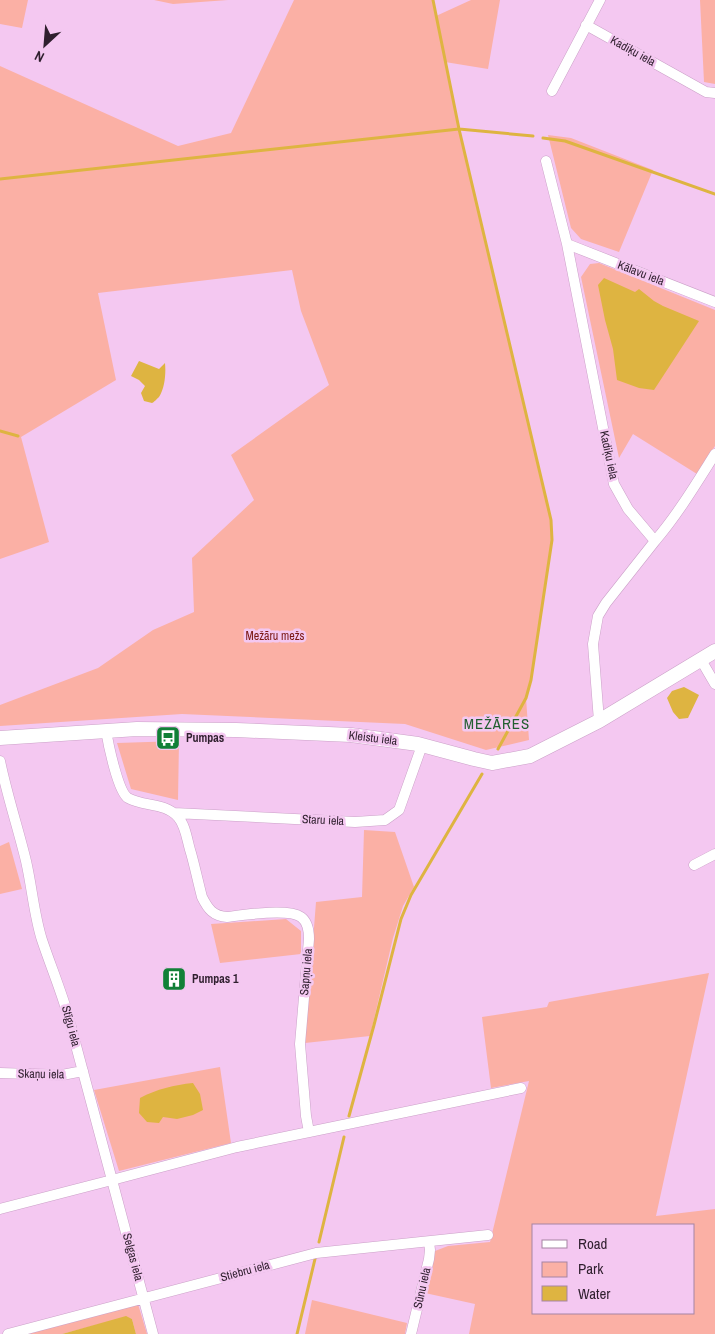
<svg xmlns="http://www.w3.org/2000/svg" width="715" height="1334" font-family="'Archivo Narrow',sans-serif">
<style>
.green{fill:#fbb0a5;fill-rule:evenodd}
.water{fill:#deb441}
.lines{fill:none;stroke-linecap:round;stroke-linejoin:round}
.stream{stroke:#deb441;stroke-width:3}
.minor-casing{stroke:#cba1c8;stroke-width:11}
.tertiary-casing{stroke:#cba1c8;stroke-width:15}
.minor{stroke:#fff;stroke-width:10}
.tertiary{stroke:#fff;stroke-width:14}
.labels{text-anchor:middle;stroke-width:5;stroke-linejoin:round;paint-order:stroke}
.street-label{font-size:12px;fill:#2f1f2e;stroke:#f4c8f1}
.park-label{font-size:12px;fill:#7a1712;stroke:#f4c8f1}
.poi-label{font-size:12px;font-weight:bold;fill:#2f1f2e;stroke:#f4c8f1;text-anchor:start}
.quarter-label{font-size:15px;letter-spacing:1px;fill:#215f30;stroke:#f4c8f1}
</style>
<rect width="100%" height="100%" fill="#f4c8f1"/>
<path class="green" d="M0 0H28L22 28 0 24Z
M154 0H228L173 4Z
M294 0H433L436 16 471 0H500L488 69 445 62 459 129 551 520 552 540 531 680 526 698 529 740 486 750 405 724 182 714 0 726V705L98 668 153 630 194 612 192 558 254 500 231 455 329 385 301 311 292 270 98 293 116 380 21 437 49 542 0 559V66L178 146 231 133Z
M700 0H715V84L704 82Z
M548 135 571 138 653 170 619 252 581 239 571 228Z
M599 263 715 310V446L697 474 633 434 619 458 581 277 590 264Z
M179 741 178 800 131 789 117 743Z
M364 830 395 832 414 887 403 906 393 938 370 1036 305 1043 316 902 362 897Z
M9 842 22 889 0 894V846Z
M286 919 301 931V954L220 963 211 924Z
M709 973 656 1216 715 1209V1334H469L475 1304 425 1293 435 1251 448 1246 490 1242 529 1081 491 1088 482 1017 547 1007 549 1002ZM534 1225H694V1313H534Z
M220 1067 231 1143 119 1171 94 1090Z
M312 1300 407 1323 405 1334H305Z
M138 1304 147 1334H136L132 1319 126 1317 62 1334H28Z"/>
<path class="water" d="M604 278 635 292 639 289 654 301 663 306 699 321 654 390 639 388 617 380 613 349 605 320 598 285Z
M139 361 159 369 165 363C166 373 165 388 159 397 158 398 153 403 152 403L144 401 141 393 145 386 139 380 131 376Z
M684 687 699 695 688 718 679 719 673 712 667 698 672 691Z
M193 1083 200 1094 203 1110 193 1115 177 1119 163 1117 159 1123 147 1122 139 1113 140 1098C157 1089 174 1085 193 1083Z
M126 1316 132 1319 136 1334H62Z"/>
<g class="lines">
<path class="stream" d="M433 0 459 129 551 520 552 540 531 680 526 698 498 749
M543 138 565 141 715 194
M0 179 459 129 533 136
M0 431 18 436
M349 1116 374 1025 401 919 411 895 482 774
M319 1242 344 1137
M297 1334 315 1259"/>
<defs>
<path id="minor" d="M586 25 706 92 715 93
M552 91 600 0
M546 161 567 244 614 484 628 509 655 541 606 603 598 616 593 644 599 721
M567 244 715 302
M655 541C678 514 696 484 715 454
M701 660 715 684
M106 730C108 743 118 792 128 798 144 807 165 802 178 817 186 826 187 841 191 853 195 867 198 882 202 897 208 909 213 916 227 917 243 915 288 908 301 917 308 922 309 931 309 939L300 1044 306 1116 309 1132 521 1088
M0 761C7 795 18 828 26 861 32 887 34 915 42 940 50 964 60 988 67 1012L112 1180 0 1209
M174 813 355 822 385 820 399 810 420 751 418 744
M694 865 715 854
M0 1073 62 1075 83 1071
M8 1334 316 1253 488 1235
M153 1334 112 1180 237 1147 309 1132
M411 1334 429 1259 430 1250 429 1242"/>
<path id="tertiary" d="M0 738 137 729 236 730 351 735 418 744 474 759 492 763 530 756 599 721 715 651"/>
</defs>
<use href="#minor" class="minor-casing"/>
<use href="#tertiary" class="tertiary-casing"/>
<use href="#minor" class="minor"/>
<use href="#tertiary" class="tertiary"/>
</g>
<defs>
<symbol id="bus-square" viewBox="-11 -11 22 22"><rect x="-9" y="-9" width="18" height="18" rx="4" fill="#118037" stroke="#f4c8f1"/><path d="M-5-6H5V4H4V6H2V4H-2V6H-4V4H-5ZM-3.5-4V0h7V-4ZM-3.5 1.2v1.5H-2V1.2ZM2 1.2v1.5H3.5V1.2Z" fill="#fff"/></symbol>
<symbol id="building-square" viewBox="-11 -11 22 22"><rect x="-9" y="-9" width="18" height="18" rx="4" fill="#118037" stroke="#f4c8f1"/><path d="M-4-6H4V6H1V3H-1V6H-4ZM-2.5-4.3h1.7v1.8h-1.7ZM.8-4.3h1.7v1.8H.8ZM-2.5-1h1.7V.8h-1.7ZM.8-1h1.7V.8H.8Z" fill="#fff"/></symbol>
</defs>
<g fill-rule="evenodd">
<use href="#bus-square" x="154" y="724" width="28" height="28"/>
<use href="#building-square" x="160" y="965" width="28" height="28"/>
</g>
<g class="labels">
<g class="street-label">
<text transform="translate(633 51) rotate(29)" y="4">Kadiķu iela</text>
<text transform="translate(641 273) rotate(21)" y="4">Kālavu iela</text>
<text transform="translate(609 455) rotate(78)" y="4">Kadiķu iela</text>
<text transform="translate(373 738) rotate(7)" y="4">Kleistu iela</text>
<text transform="translate(323 820) rotate(3)" y="4">Staru iela</text>
<text transform="translate(306 972) rotate(-85)" y="4">Sapņu iela</text>
<text transform="translate(71 1026) rotate(75)" y="4">Stīgu iela</text>
<text transform="translate(41 1074) rotate(1)" y="4">Skaņu iela</text>
<text transform="translate(133 1257) rotate(75)" y="4">Selgas iela</text>
<text transform="translate(245 1271) rotate(-15)" y="4">Stiebru iela</text>
<text transform="translate(422 1288) rotate(-77)" y="4">Sūnu iela</text>
</g>
<g class="park-label">
<text x="275" y="640">Mežāru mežs</text>
</g>
<g class="poi-label">
<text x="186" y="742">Pumpas</text>
<text x="192" y="983">Pumpas 1</text>
</g>
<g class="quarter-label">
<text x="497" y="729">MEŽĀRES</text>
</g>
</g>
<rect x="532" y="1224" width="162" height="90" fill="#f4c8f1" stroke="#a584a3"/>
<rect x="542" y="1240" width="25" height="8" fill="#ffffff" stroke="#a584a3"/>
<text x="578" y="1249" font-size="15" fill="#2f1f2e">Road</text>
<rect x="542" y="1262" width="25" height="15" fill="#fbb0a5" stroke="#a584a3"/>
<text x="578" y="1274" font-size="15" fill="#2f1f2e">Park</text>
<rect x="542" y="1286" width="25" height="15" fill="#deb441" stroke="#a584a3"/>
<text x="578" y="1299" font-size="15" fill="#2f1f2e">Water</text>
<g transform="translate(45 45) rotate(206)" stroke="#f4c8f1" stroke-width="4" paint-order="stroke">
<path d="M0-4L9 19L0 12L-9 19Z" fill="#2f1f2e"/>
<text y="-8" font-size="14" font-weight="bold" text-anchor="middle" fill="#2f1f2e">N</text>
</g>
</svg>
